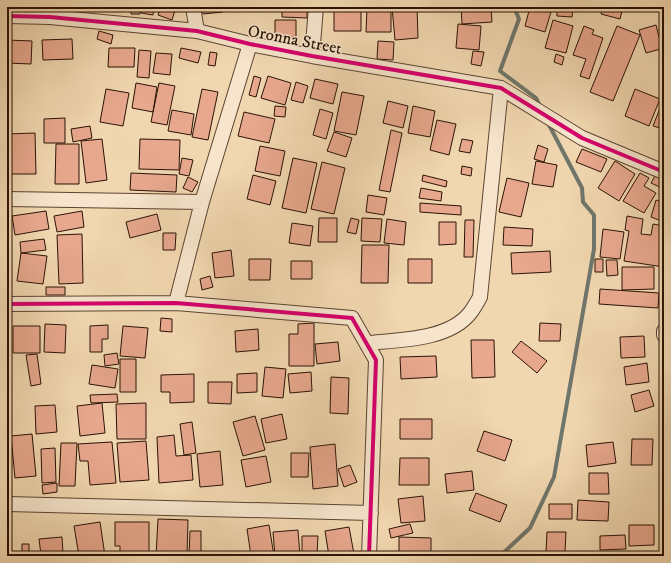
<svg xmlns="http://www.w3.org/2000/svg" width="671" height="563" font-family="'IM FELL DW Pica',serif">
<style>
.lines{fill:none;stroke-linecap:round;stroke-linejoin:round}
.stream{stroke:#6f766c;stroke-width:4}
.building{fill:#e8a88e;stroke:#2b1305}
.street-casing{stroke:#5c4430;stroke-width:16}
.street{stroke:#f6e5cc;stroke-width:14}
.cycleway-casing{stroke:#f6e5cc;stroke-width:6}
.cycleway{stroke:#d6006c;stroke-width:4}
.labels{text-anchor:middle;stroke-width:3;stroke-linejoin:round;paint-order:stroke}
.street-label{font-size:17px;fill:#2b1305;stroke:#f6e5cc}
</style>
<rect width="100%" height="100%" fill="#f1d7b0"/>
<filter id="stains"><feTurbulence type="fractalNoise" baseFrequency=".005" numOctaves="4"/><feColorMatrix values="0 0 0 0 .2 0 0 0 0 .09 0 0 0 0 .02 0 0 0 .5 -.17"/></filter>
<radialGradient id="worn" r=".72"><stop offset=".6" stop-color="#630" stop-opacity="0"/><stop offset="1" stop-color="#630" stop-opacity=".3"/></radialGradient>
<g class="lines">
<path class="stream" d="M514 7 519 19 500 71 536 98 540 106
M500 556 530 528 554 477 594 249V215L583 202 582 188 548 123"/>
</g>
<path class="building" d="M131 7H140V14H131Z
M142 7H154L153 15 141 13Z
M161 7H176L172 20 158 15Z
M203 7H223V12L203 14Z
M282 7H307V18L282 17Z
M392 7H417L418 38 395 40Z
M428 7H443V11L428 10Z
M461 7H491L492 22 462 24Z
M530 7 551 12 545 32 525 26Z
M557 7 573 8 572 17 557 16Z
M603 7H623L620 19 601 14Z
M658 7H664V16L661 17Z
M367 8H391V32H366Z
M334 11H361V31H334Z
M275 20H296V37H275Z
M553 20 573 26 566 53 545 48Z
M458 24 481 26 479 50 456 48Z
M656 25 659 37 664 35V48L646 53 639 30Z
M584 26 594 30 592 34 603 38 589 79 580 76 586 59 573 55Z
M617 26 640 35 613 101 590 92Z
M99 31 113 35 111 44 97 39Z
M72 39 73 59 43 60 42 40Z
M7 40 32 41 31 64 7 63Z
M378 41 394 42 393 60 377 59Z
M109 48H135L134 67H108Z
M181 48 201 52 198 63 179 58Z
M139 50 151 51 149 78 137 77Z
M473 51 484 52 481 66 471 64Z
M210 52 217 53 215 66 208 65Z
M156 53 172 54 170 75 153 73Z
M556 54 564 57 562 65 554 62Z
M254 76 261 78 256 97 249 95Z
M268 76 291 83 285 105 261 98Z
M315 79 338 84 333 104 310 98Z
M296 82 308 86 303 103 291 100Z
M136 83 157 87 153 112 132 108Z
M159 83 175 86 167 125 151 122Z
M106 89 129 93 123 126 100 122Z
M202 89 218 92 208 140 192 137Z
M635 89 660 99 649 126 625 116Z
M342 92 364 96 356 135 334 131Z
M388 101 408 106 403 128 383 123Z
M662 103 664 104V129L653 126Z
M275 106 286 107 285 117 274 116Z
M413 106 435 111 430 137 408 133Z
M320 109 333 113 326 139 313 135Z
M172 110 194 114 191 135 168 131Z
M244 112 275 119 269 143 238 136Z
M65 118V143H44V119Z
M437 120 456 124 449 155 430 150Z
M90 126 92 138 73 142 71 129Z
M391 130 402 133 390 192 379 190Z
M334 132 352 138 346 157 327 151Z
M35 133 36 174H8V134Z
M102 139 107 180 86 183 81 141Z
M140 139 180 140 179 170 139 169Z
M462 139 473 141 470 153 459 151Z
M56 144H79V184H55Z
M538 145 548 149 544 162 534 159Z
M260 146 285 151 280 176 255 171Z
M582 149 607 159 601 172 576 162Z
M182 158 193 160 189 176 179 174Z
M293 158 317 163 306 213 282 208Z
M536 161 557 165 553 187 532 184Z
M615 161 635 174 619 201 598 188Z
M322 162 345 168 334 214 311 209Z
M462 166 472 168 471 176 461 174Z
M131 173 177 175 176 192 130 190Z
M640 173 649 178 644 186 656 193 644 213 623 201Z
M253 175 276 181 270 205 247 199Z
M423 175 447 181 446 187 422 181Z
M655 176 664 180V197L659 194 662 188 651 183Z
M188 177 198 182 192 192 183 188Z
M507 178 529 183 521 217 499 212Z
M421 188 442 192 441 201 419 198Z
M368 195 387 198 384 215 366 212Z
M656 200 664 203V222L651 217Z
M420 203 461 206V215L420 212Z
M46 211 49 229 15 235 12 216Z
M82 211 84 227 57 232 54 216Z
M157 214 161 230 130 238 126 222Z
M627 216 643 219 641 234 651 235 653 224 664 226V267L624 261 629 231 625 230Z
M319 218H337V242H318Z
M351 218 359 220 356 234 347 232Z
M362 218 382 219 380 242 361 241Z
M387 219 406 222 404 245 384 243Z
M465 220H474L473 257H464Z
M439 222H456V244L439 245Z
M292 223 313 226 310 246 289 243Z
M504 227 533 229 532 246 503 245Z
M603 229 624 232 620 259 600 257Z
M163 233H176L175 250H163Z
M82 234 83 283 59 284 57 235Z
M44 239 46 250 21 253 20 242Z
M362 245H389L388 283H361Z
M231 250 234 276 215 278 212 253Z
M550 251 551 272 512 274 511 253Z
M21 253 47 256 43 284 17 281Z
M249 259H271L270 280H249Z
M408 259H432V283H408Z
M595 259H603V272H595Z
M606 260H617L618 275 607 276Z
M291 261H312V279H291Z
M622 267H654V289L622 290Z
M210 276 213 287 202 290 200 279Z
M46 287H65V295H46Z
M600 289 659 293 658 308 599 304Z
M161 318 172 319V332L160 331Z
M314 323V366H289V334H298V324Z
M540 323 561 324 560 341H539Z
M45 324 66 325 65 353 44 352Z
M108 325V339H102V352H90V326Z
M13 326H40V353H13Z
M123 326 148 328 145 358 120 356Z
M258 329 259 350 236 352 235 331Z
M644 336 645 357 621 358 620 337Z
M471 340H494L495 377 472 378Z
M521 341 547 361 537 373 512 352Z
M338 342 340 361 317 364 315 344Z
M117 353 119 364 105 366 104 355Z
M37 354 41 384 31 386 26 355Z
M436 356 437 377 401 379 400 357Z
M120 359H136V392H120Z
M647 363 649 382 626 385 624 367Z
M92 365 118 369 115 388 89 384Z
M265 367 286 369 283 398 262 396Z
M311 372 312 391 290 393 288 374Z
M257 373V392L237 393V374Z
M194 374V402L170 403V392H161V375Z
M331 377 349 378 348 414 330 413Z
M208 382H232L231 404 208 403Z
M649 390 654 406 635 412 631 395Z
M117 394 118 402 91 403 90 395Z
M102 403 105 433 80 436 77 406Z
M146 403V439H117L116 404Z
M55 405 57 432 36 434 35 406Z
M282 414 287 439 266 443 261 419Z
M255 416 265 450 243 456 233 422Z
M400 419H432V439H400Z
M192 422 196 453 184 455 180 424Z
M484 431 512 440 505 461 477 451Z
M32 434 36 476 15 478 11 436Z
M174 435 176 456 191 455 193 480 159 483 157 437Z
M632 439H653L652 465H631Z
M146 441 149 480 120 482 117 443Z
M112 442 116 483 90 485 88 461H80L78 444Z
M613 442 616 463 588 467 586 445Z
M61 443H77L75 486H59Z
M335 444 338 486 313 489 310 447Z
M55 448 56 482 42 483 41 449Z
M7 451 10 471 7 472Z
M220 451 223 485 200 487 197 454Z
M291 453H309L308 477H291Z
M266 456 271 482 246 487 241 460Z
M400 458H429V485H399Z
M350 465 357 482 344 487 338 469Z
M472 471 474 490 447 493 445 474Z
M589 473H608L609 494H589Z
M57 483V492L43 494 42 485Z
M476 493 507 505 500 522 469 510Z
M423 496 425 521 401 523 398 499Z
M578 500 609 502 608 521 577 520Z
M549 504H572V519H549Z
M158 519 188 520 187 556H156Z
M100 522 105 556H79L74 526Z
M115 522H149V556H120V546H115Z
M410 524 413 533 391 538 389 529Z
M269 525 274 556H251L247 529Z
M629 525H654V545L629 546Z
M349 527 354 554 329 556 325 531Z
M298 530 300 556H275L273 532Z
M190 531H201V556H189Z
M547 532H566L565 552H546Z
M625 535 626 549 600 550V536Z
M302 536H318L317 554 302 553Z
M62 537 63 553 41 555 39 539Z
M399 537 431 538V556H399Z
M22 544H29V554H22Z
M619 553V556H579V555Z"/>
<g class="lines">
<defs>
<path id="street" d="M193 7 197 31
M7 16 50 17 197 31 250 44 312 56 501 88 582 138 664 172
M312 56 316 7
M7 199 202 202
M176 303 202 202 250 44
M7 304 176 303 352 318 376 360 369 556
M664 331V335
M368 343C399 340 449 340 470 313 474 308 477 302 480 297L501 88
M7 504 371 513"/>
</defs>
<use href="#street" class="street-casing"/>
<use href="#street" class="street"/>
<defs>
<path id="cycleway" d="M7 16 50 17 197 31 250 44 312 56 501 88 582 138 664 172
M7 304 176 303 352 318 376 360 369 556"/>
</defs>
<use href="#cycleway" class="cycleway-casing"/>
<use href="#cycleway" class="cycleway"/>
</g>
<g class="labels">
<g class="street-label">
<text transform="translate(295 39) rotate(11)" y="6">Oronna Street</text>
</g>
</g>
<rect width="671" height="563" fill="none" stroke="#f1d7b0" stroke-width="24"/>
<rect x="8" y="8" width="655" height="547" fill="none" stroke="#2b1305" stroke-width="2"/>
<rect x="12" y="12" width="647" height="539" fill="none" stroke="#2b1305"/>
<rect width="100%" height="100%" filter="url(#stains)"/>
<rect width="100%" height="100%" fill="url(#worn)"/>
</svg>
